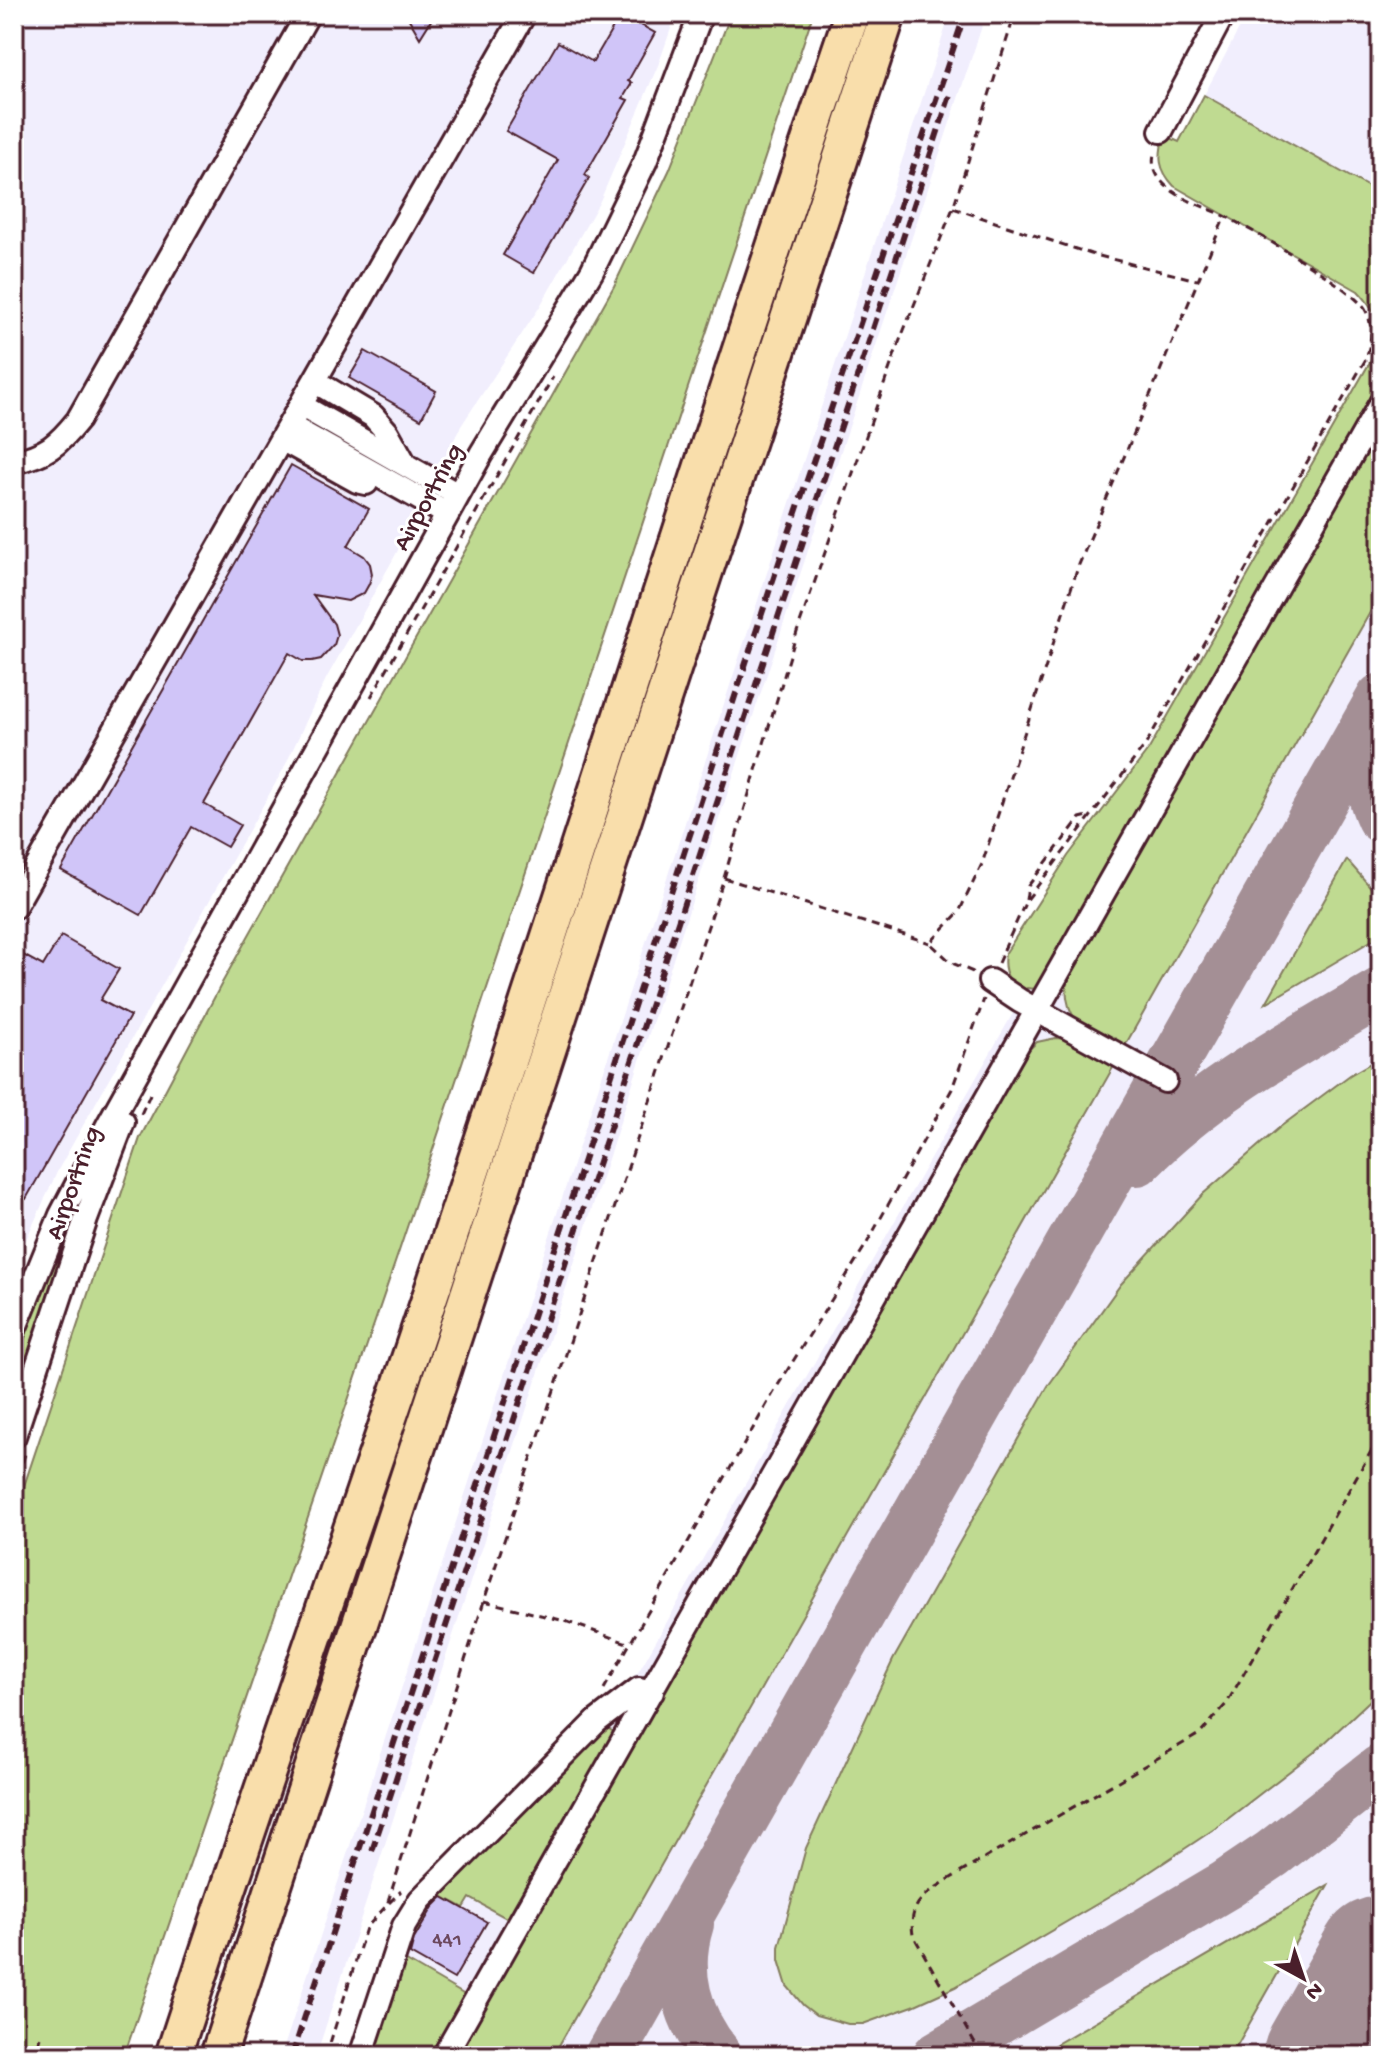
<svg xmlns="http://www.w3.org/2000/svg" width="1395" height="2070" font-family="'Gochi Hand',sans-serif">
<style>
.built{fill:#f1eefd}
.green{fill:#bfda91;stroke:#847c5e;stroke-width:2}
.lines{fill:none;stroke-linecap:round;stroke-linejoin:round}
.taxiway{stroke:#a48f95;stroke-width:50}
.runway{stroke:#a48f95;stroke-width:124}
.building{fill:#d0c5f8;stroke:#4a1f2b;stroke-width:2}
.minor-casing{stroke:#4a1f2b;stroke-width:28}
.highway-casing{stroke:#4a1f2b;stroke-width:40}
.path{stroke:#4a1f2b;stroke-width:3;stroke-dasharray:8 6;stroke-linecap:butt}
.minor{stroke:#fff;stroke-width:22}
.highway{stroke:#f9deab;stroke-width:34}
.rail{stroke:#4a1f2b;stroke-width:6;stroke-dasharray:12 6;stroke-linecap:butt}
.labels{text-anchor:middle;stroke-width:6;stroke-linejoin:round;paint-order:stroke}
.number-label{font-size:22px;fill:#6c485e}
.street-label{font-size:26px;fill:#4a1f2b;stroke:#fff}
</style>
<rect width="100%" height="100%" fill="#fff"/>
<filter id="ink" filterUnits="userSpaceOnUse"><feTurbulence type="fractalNoise" baseFrequency=".0125" numOctaves="2"/><feDisplacementMap in="SourceGraphic" scale="16" xChannelSelector="R" yChannelSelector="G"/><feConvolveMatrix kernelMatrix="1 2 1 2 8 2 1 2 1" color-interpolation-filters="sRGB"/></filter>
<g filter="url(#ink)">
<path class="built" d="M14 14H676L659 63 600 201 539 308 461 426 396 554 326 679 284 768 58 1170 14 1266Z
M950 14H986L707 855 316 2056H281Z
M1247 14H1381V282L1169 161Z
M1381 366V2056H352L403 1908 639 1671Z"/>
<path class="green" d="M731 14H813L398 1254 124 2056H14V1516L140 1138 222 983 614 286 669 171Z
M1204 95 1381 194V384L1036 989 1027 988 1025 991C1009 984 1002 971 1005 954L1068 856 1149 749 1370 362C1382 330 1382 316 1358 291L1174 186C1158 169 1158 157 1164 135L1179 142Z
M1381 426V593L1123 1049 1077 1021C1067 1009 1065 995 1067 979Z
M1347 860 1381 899V935L1266 1003Z
M1056 1038 1068 1039 1115 1064 553 2056H454L1022 1056 1037 1042Z
M1381 1057V1690L1317 1750 1216 1828 1133 1883 955 1987 913 2006 863 2024H848L816 2015 803 2005 787 1986 779 1960V1947L806 1848 893 1660 1048 1386 1121 1284 1203 1194 1280 1127 1350 1075Z
M91 1179 60 1262 14 1400V1370L51 1260Z
M602 1725 614 1732 508 1919 470 1898 464 1908 440 1895 403 1959 465 1995 430 2056H367L412 1920Z
M1328 1885 1231 2056H1036Z"/>
<g class="lines">
<path class="taxiway" d="M1373 722C1365 755 1367 787 1381 818
M1137 1161C1207 1089 1295 1043 1381 992
M689 1924C674 1971 687 2019 718 2056
M609 2056 1381 698
M937 2056 1226 1885 1272 1854 1381 1769"/>
<path class="runway" d="M1325 2056 1381 1958"/>
</g>
<path class="building" d="M406 14H435L420 38Z
M621 14 655 33 628 81 632 83 623 98 628 100 585 175 589 178 534 273 503 255 558 160 506 131 558 42 593 62Z
M365 351 436 391 421 419 349 378Z
M291 465 369 509 348 546 364 556 370 564 372 574 369 584 364 593 348 601 313 595 334 624 337 635 334 645 321 659 312 661H303L289 653 204 804 240 825 227 847 191 827 141 915 61 870Z
M61 936 119 969 100 1000 130 1016 26 1199 14 1192V950L43 966Z
M443 1897 487 1922 454 1979 410 1954 414 1939 433 1907Z"/>
<g class="lines">
<defs>
<path id="minor" d="M1161 131 1223 14
M316 382 373 416 387 432 405 464
M302 406 458 495
M290 426 447 514
M283 440 357 481 366 483
M14 462C47 454 57 446 78 420L308 14
M14 907 524 14
M990 981 1020 1001 1165 1081
M14 1330 61 1215 109 1123 481 454 592 271 645 162 701 14
M14 1436 86 1219 123 1122
M361 2056 404 1926 420 1900 597 1721 639 1689 652 1692
M444 2056C758 1506 1067 953 1381 403"/>
<path id="highway" d="M173 2056C259 1792 352 1530 440 1267 580 850 710 430 852 14
M218 2056 888 14"/>
</defs>
<use href="#minor" class="minor-casing"/>
<use href="#highway" class="highway-casing"/>
<path class="path" d="M953 208 1091 254 1197 280
M371 697 553 377
M724 878 930 943
M1026 900 1028 886 1080 818 1092 815
M998 963 1026 901 1146 744 1366 359C1371 341 1374 328 1366 311 1355 288 1250 229 1223 215 1204 206 1178 199 1163 183 1154 173 1151 163 1155 150
M973 972 952 963 930 943 959 912 982 864 1078 567 1225 216
M141 1114 151 1092
M14 1489 25 1454
M484 1601 565 1621 630 1644
M604 1689 775 1390 867 1243 952 1089 984 999
M389 1903 401 1891
M34 2056 40 2037
M326 2056 366 1928 387 1905 484 1601 724 878 797 632 898 345 953 208 1015 14
M982 2056 913 1935C908 1902 926 1894 951 1878L1201 1733 1227 1703 1381 1434"/>
<use href="#minor" class="minor"/>
<use href="#highway" class="highway"/>
<path class="rail" d="M372 1851 951 92
M292 2056 770 589 965 14"/>
</g>
</g>
<g class="labels">
<g class="number-label">
<text x="447" y="1945">441</text>
</g>
<g class="street-label">
<text transform="translate(426 496) rotate(-61)" y="9">Airportring</text>
<text transform="translate(71 1182) rotate(-70)" y="9">Airportring</text>
</g>
</g>
<rect width="1395" height="2070" fill="none" stroke="#fff" stroke-width="48"/>
<rect x="24" y="24" width="1347" height="2022" fill="none" stroke="#4a1f2b" stroke-width="3" filter="url(#ink)"/>
<g transform="translate(1303 1978) rotate(140)" stroke="#ffffff" stroke-width="6" paint-order="stroke">
<path d="M0-6L14 30L0 20L-14 30Z" fill="#4a1f2b"/>
<text y="-12" font-size="22" font-weight="bold" text-anchor="middle" fill="#4a1f2b">N</text>
</g>
</svg>
